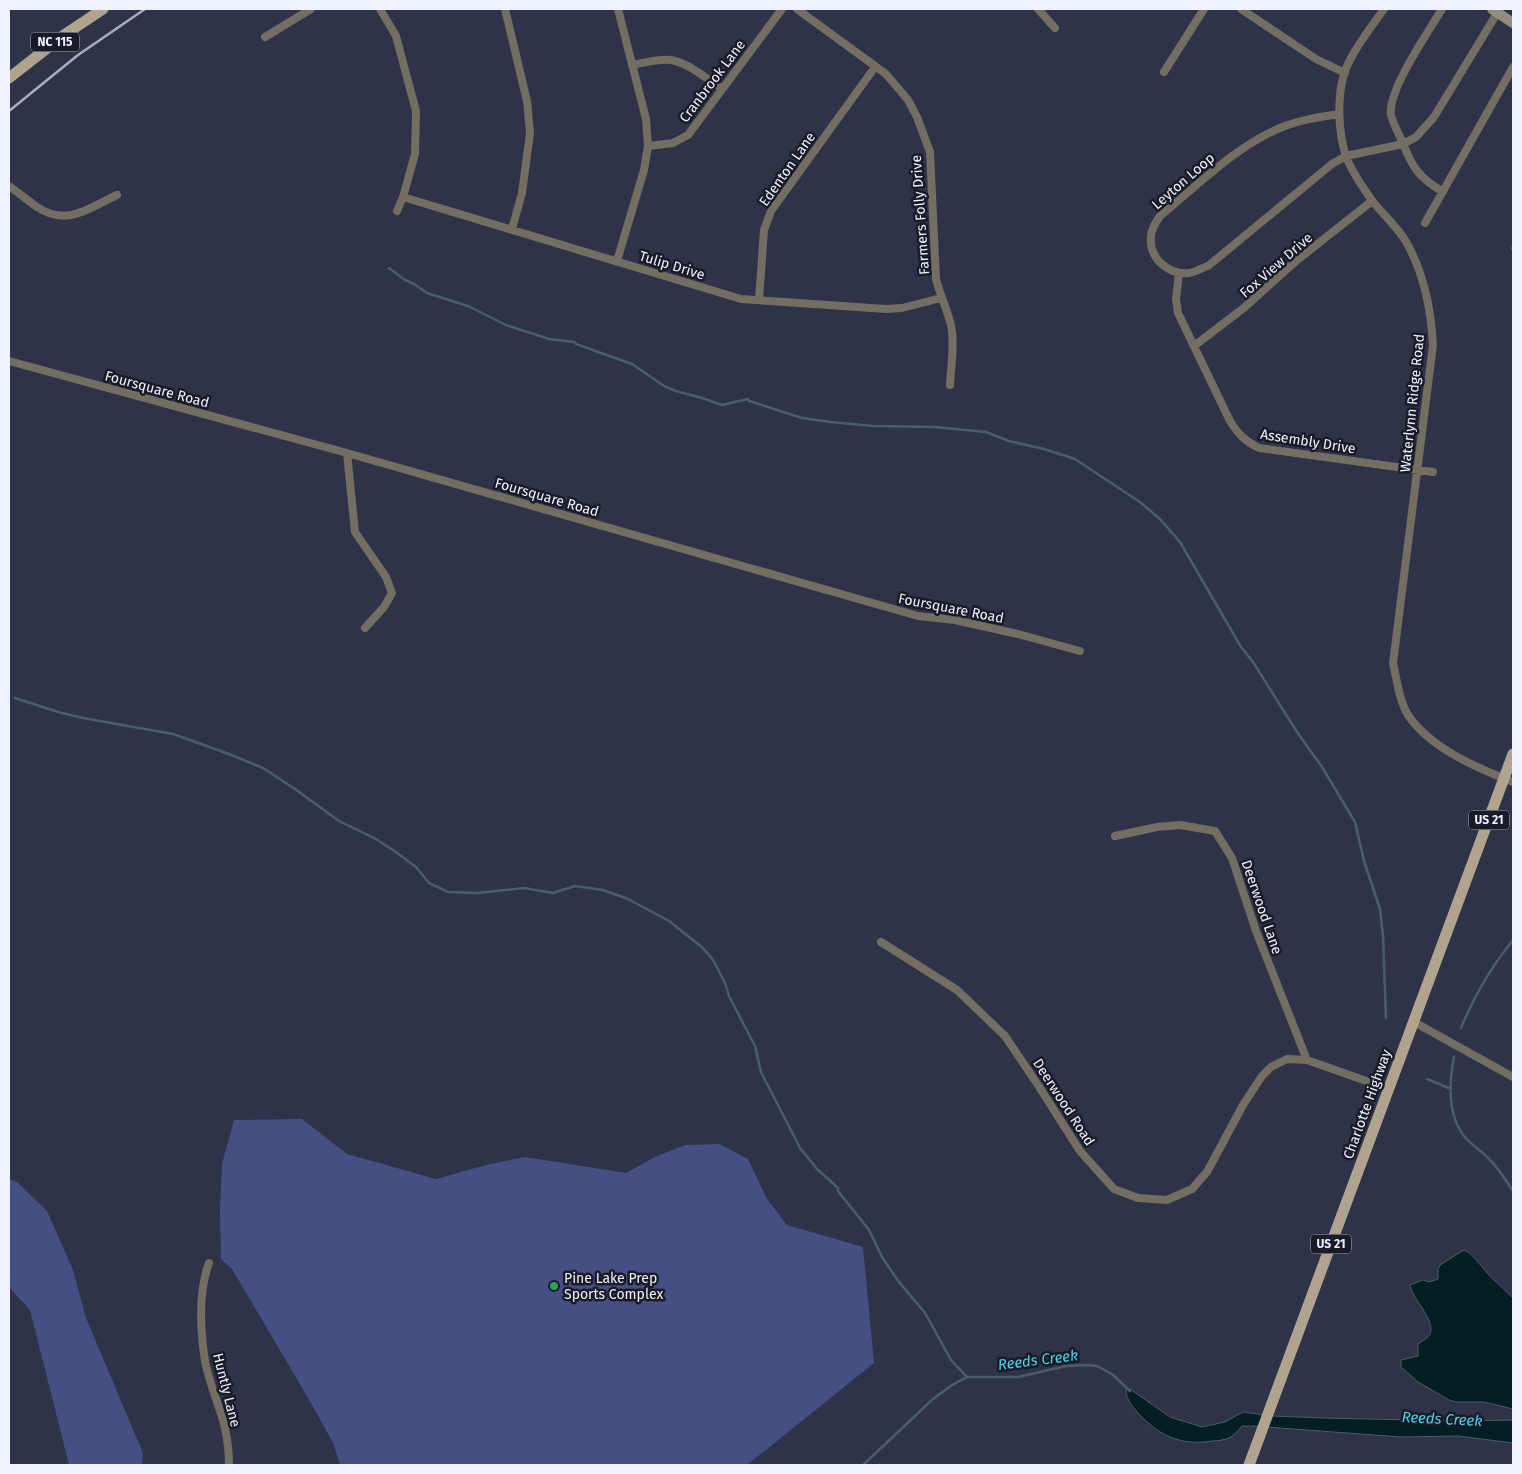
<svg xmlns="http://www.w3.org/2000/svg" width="1522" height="1474" font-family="'Fira Sans',sans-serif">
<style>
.green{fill:#444f83}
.water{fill:#031f24;stroke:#4a5e65}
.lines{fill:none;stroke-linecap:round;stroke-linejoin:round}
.stream{stroke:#4a5e65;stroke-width:2.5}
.street{stroke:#736d62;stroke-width:8}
.secondary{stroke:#958c7b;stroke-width:10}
.primary{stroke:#b0a48e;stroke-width:11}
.rail{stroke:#a9adbc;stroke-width:2.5}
.leisure-dot{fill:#2e9e5b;stroke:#191c26;stroke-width:2}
.labels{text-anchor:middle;stroke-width:5;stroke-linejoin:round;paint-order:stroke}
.shield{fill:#191c26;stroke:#afb2bd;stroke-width:1}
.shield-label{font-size:12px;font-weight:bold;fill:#eff2fe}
.street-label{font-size:14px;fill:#eff2fe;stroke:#191c26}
.poi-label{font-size:14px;fill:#eff2fe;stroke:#191c26;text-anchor:start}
.water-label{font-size:15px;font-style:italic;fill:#4dd2ea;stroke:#191c26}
</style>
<rect width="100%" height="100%" fill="#2e3349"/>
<path class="green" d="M302 1119 347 1154 436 1179 486 1165 525 1157 626 1173 655 1157 685 1145 719 1144 748 1159 767 1199 787 1225 863 1247 874 1363 747 1465H340L333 1443 311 1403 232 1269 221 1259 220 1211 222 1164 234 1120Z
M9 1179 17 1182 47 1211 73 1270 86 1318 143 1453 142 1465H69L30 1310 9 1287Z"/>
<path class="water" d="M1464 1250 1470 1253 1490 1276 1513 1298V1409L1484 1402H1456L1449 1400 1418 1382 1401 1367V1360L1418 1356V1344C1421 1342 1425 1339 1428 1337 1440 1323 1412 1300 1410 1285L1423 1280 1429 1282 1438 1279V1269L1440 1265Z
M1130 1389 1170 1417 1202 1427 1225 1422 1243 1412 1272 1416 1325 1418 1458 1421 1513 1420V1443L1458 1436 1401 1437 1253 1426H1242C1239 1430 1235 1434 1231 1437 1225 1440 1218 1441 1212 1441 1181 1446 1159 1436 1138 1413 1132 1406 1126 1399 1126 1390Z"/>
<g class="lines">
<path class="stream" d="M1512 248 1513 250
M389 268 405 280 414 284 427 293 468 306 506 325 549 339 575 342 576 344 632 364 664 386 676 391 702 398 722 405 748 399 749 401 802 418 830 422 873 426 935 427 986 432 1009 441 1044 449 1075 459 1140 502 1160 519 1180 542 1241 647 1253 662 1297 732 1322 767 1355 822 1364 861 1380 909 1383 936 1386 1018
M15 698 58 712 83 718 173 734 229 754 263 768 295 789 339 821 374 838 393 850 416 867 429 883 448 892 478 893 524 888 553 893 575 886 603 890 628 899 669 921 703 948 713 960 725 983 729 996 755 1046 761 1072 800 1148 817 1169 838 1188V1191L869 1230 882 1257 899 1282 925 1313 951 1360 967 1377
M1461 1028C1474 996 1491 967 1513 940
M1454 1057C1449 1083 1447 1114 1464 1136 1471 1145 1482 1151 1490 1160 1499 1169 1506 1180 1513 1191
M1427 1079 1451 1089
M863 1465 933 1399 952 1385 967 1377H1018L1066 1366 1087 1365 1097 1366 1112 1374 1130 1391"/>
<path class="street" d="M380 9 396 36 416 111 415 154 403 197 397 211
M505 9 527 101 530 133 522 193 512 229
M797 9 886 74 908 100 917 117 930 152 936 279C940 295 947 309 951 325 955 344 951 365 950 385
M1038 9 1055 28
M1241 9 1316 59 1345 73
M1384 9C1372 26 1350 54 1344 74 1337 97 1338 133 1346 156 1351 171 1362 186 1371 199 1381 213 1396 225 1405 240 1424 272 1431 309 1433 345L1393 663C1397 680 1399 700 1408 715 1430 748 1477 768 1513 782
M1442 9C1429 31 1387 91 1391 115 1393 124 1399 134 1403 143 1412 168 1420 178 1443 192
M265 37 311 9
M632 65C644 63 659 58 671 60 689 63 707 79 722 89
M1164 72 1204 9
M1339 114C1319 117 1299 120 1280 128 1235 147 1198 185 1160 216 1156 222 1151 229 1151 237 1149 259 1169 275 1189 273 1195 272 1202 268 1208 266L1332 164 1346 156 1403 144 1416 137 1434 117 1499 10
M648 146 673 143 688 135 782 9
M9 186C19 193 27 200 37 207 67 227 89 208 117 195
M403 197 741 299 886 309 902 308 941 298
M1425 223 1513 67
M617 261 644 170 648 146 646 119 618 9
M1179 273 1176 299 1178 313 1230 421C1238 434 1245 441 1259 448L1433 472
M759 300 764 230 771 211 875 67
M1194 346 1245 307 1296 261 1372 201
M9 361 347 453 918 616 955 620 1018 634 1080 651
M347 453 355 532 386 577 392 593 384 607 365 628
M1115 836 1157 827 1180 825 1215 831 1232 858 1256 931 1307 1060
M881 942 957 990 1005 1036 1038 1085 1080 1151 1114 1189 1138 1198 1167 1200 1192 1189 1207 1172 1243 1105 1262 1076 1271 1067 1287 1059 1307 1060 1389 1089
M1414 1022 1513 1077
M209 1263C198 1293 200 1329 205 1361 209 1381 217 1401 223 1420 227 1435 229 1450 229 1465"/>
<path class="secondary" d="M1492 9 1513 23"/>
<path class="primary" d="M9 78 64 35 103 9
M1249 1465 1513 754"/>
<path class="rail" d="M9 111 78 55 145 9"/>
</g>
<circle class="leisure-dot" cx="554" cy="1286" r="5"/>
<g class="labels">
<g class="shield">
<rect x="31" y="32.5" width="48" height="19" rx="4"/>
<rect x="1469" y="810.5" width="40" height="19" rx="4"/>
<rect x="1311" y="1234.5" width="40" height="19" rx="4"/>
</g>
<g class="shield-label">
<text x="55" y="46">NC 115</text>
<text x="1489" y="824">US 21</text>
<text x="1331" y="1248">US 21</text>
</g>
<g class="street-label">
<text transform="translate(712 81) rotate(-53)" y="5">Cranbrook Lane</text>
<text transform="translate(787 169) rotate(-55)" y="5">Edenton Lane</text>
<text transform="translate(1183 181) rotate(-41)" y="5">Leyton Loop</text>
<text transform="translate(920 215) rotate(-94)" y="5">Farmers Folly Drive</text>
<text transform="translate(672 265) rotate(17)" y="5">Tulip Drive</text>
<text transform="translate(1276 265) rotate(-41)" y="5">Fox View Drive</text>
<text transform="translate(157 389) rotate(15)" y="5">Foursquare Road</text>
<text transform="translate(1412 403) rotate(-84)" y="5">Waterlynn Ridge Road</text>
<text transform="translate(1308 441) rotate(9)" y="5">Assembly Drive</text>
<text transform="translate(547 497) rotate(16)" y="5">Foursquare Road</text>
<text transform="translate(951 608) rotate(11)" y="5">Foursquare Road</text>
<text transform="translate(1262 907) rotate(71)" y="5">Deerwood Lane</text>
<text transform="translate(1064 1102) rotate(57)" y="5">Deerwood Road</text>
<text transform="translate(1367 1104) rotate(-70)" y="5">Charlotte Highway</text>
<text transform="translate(227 1390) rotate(76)" y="5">Huntly Lane</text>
</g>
<g class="poi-label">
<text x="564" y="1283">Pine Lake Prep<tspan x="564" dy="16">Sports Complex</tspan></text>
</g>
<g class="water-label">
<text transform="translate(1038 1360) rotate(-7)" y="5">Reeds Creek</text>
<text transform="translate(1442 1419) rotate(3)" y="5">Reeds Creek</text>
</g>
</g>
<rect width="1522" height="1474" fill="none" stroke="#eff2fe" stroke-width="20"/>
</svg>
